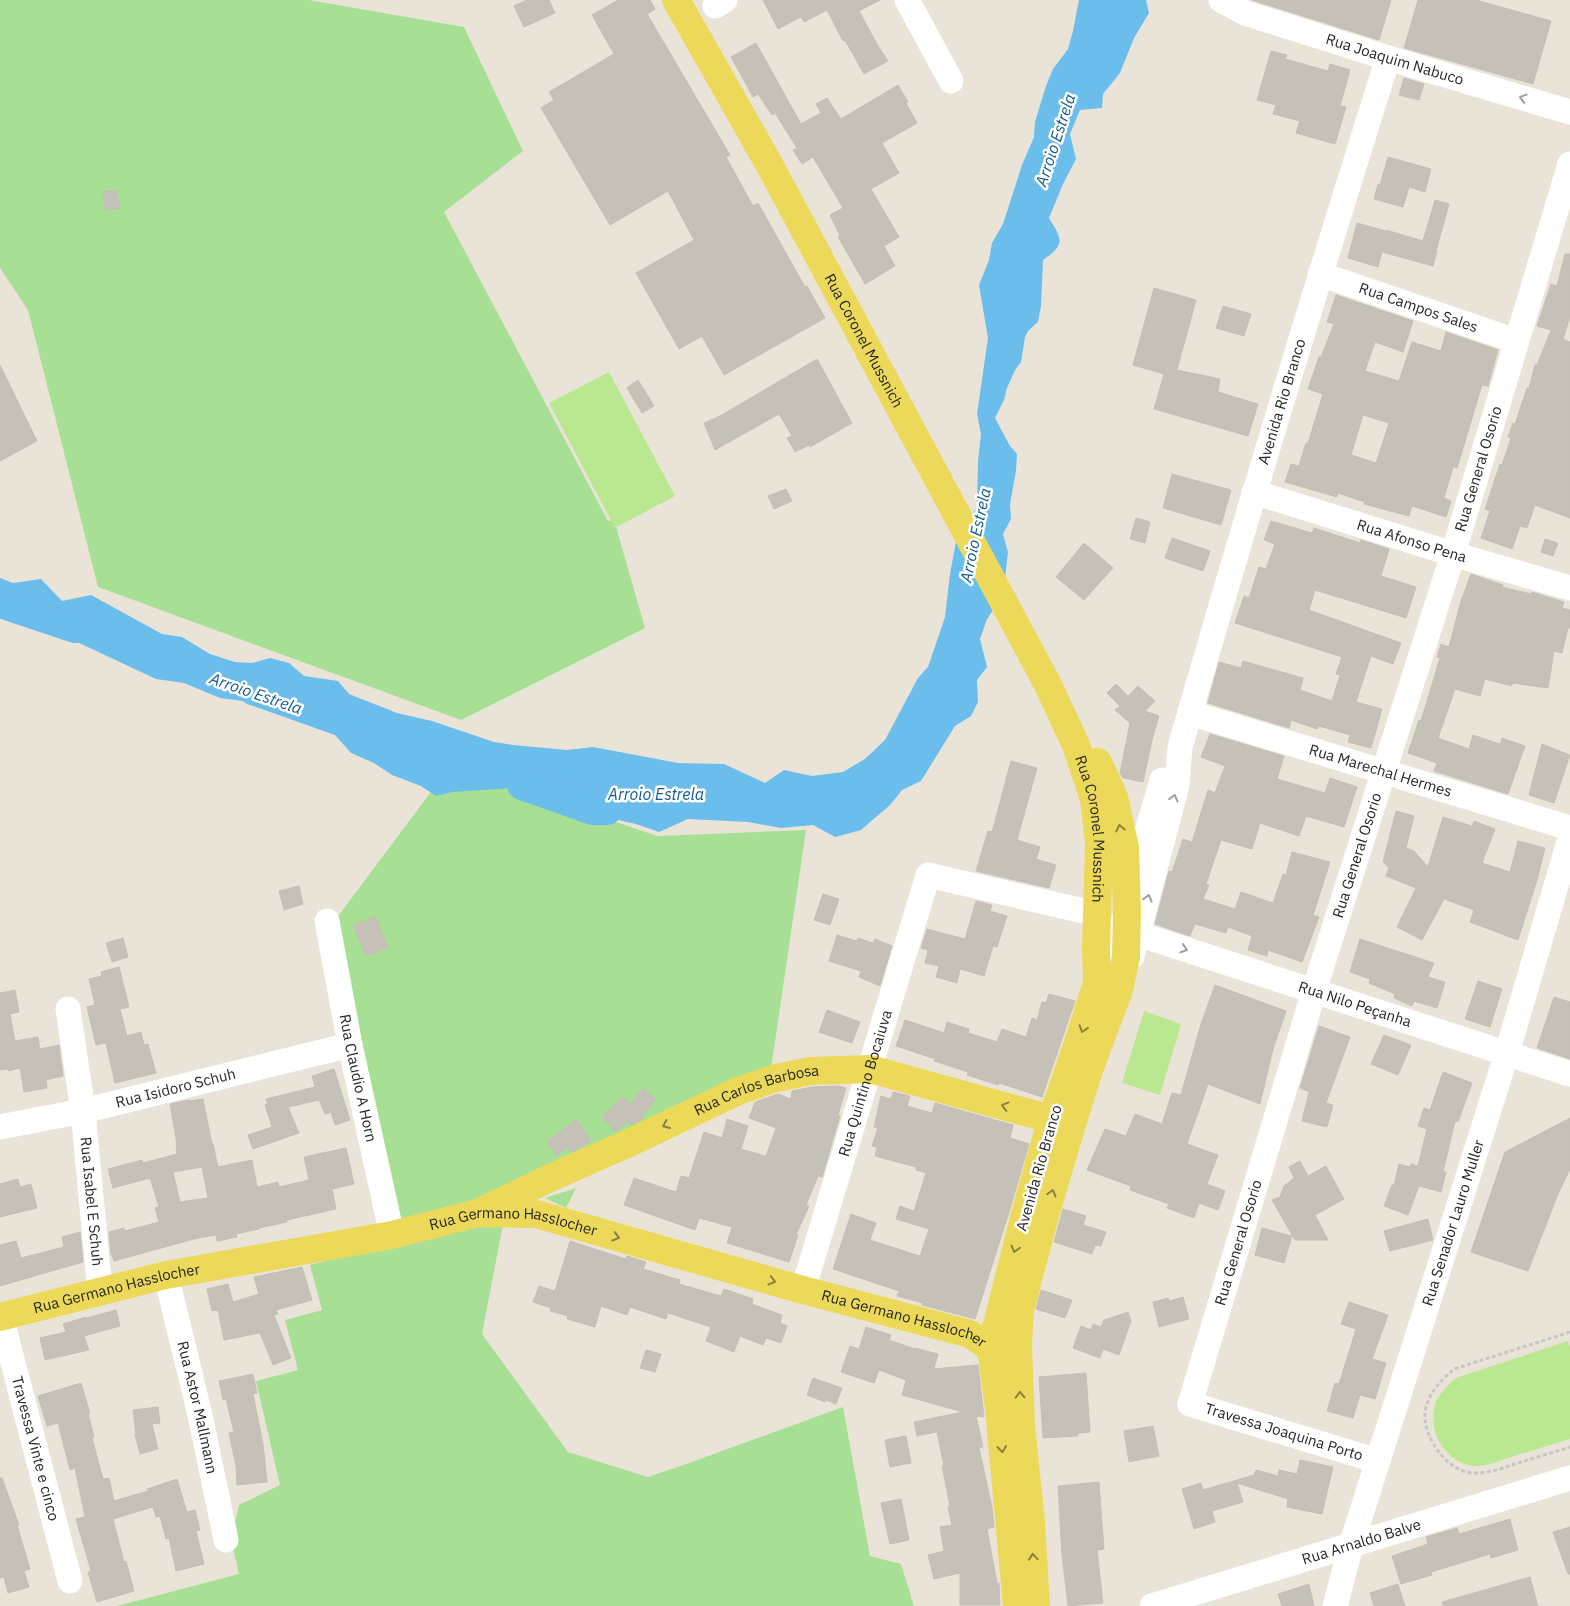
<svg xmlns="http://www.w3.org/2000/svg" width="1570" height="1606" font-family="'IBM Plex Sans',sans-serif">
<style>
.green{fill:#a7e094}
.pitch{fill:#bae890}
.water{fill:#6bbdec}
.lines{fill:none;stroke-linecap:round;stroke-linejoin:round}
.river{stroke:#6bbdec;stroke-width:30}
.building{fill:#c5c0b8;stroke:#c4c0b2;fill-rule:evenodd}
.path{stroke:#c7c7c7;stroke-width:3;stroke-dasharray:4 2.5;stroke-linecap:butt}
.minor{stroke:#fff;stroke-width:25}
.major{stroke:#edd959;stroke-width:28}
.oneway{stroke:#9e9e9e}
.oneway2{stroke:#8a8040}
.labels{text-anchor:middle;stroke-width:5;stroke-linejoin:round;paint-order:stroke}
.street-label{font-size:15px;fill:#272727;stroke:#fff}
.water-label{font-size:16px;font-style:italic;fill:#0f5992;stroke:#fff}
</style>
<rect width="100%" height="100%" fill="#eae4d8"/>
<path class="green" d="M0 0H309L464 27 523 151 444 212 608 521 614 520 645 628 461 720 98 587 28 310 0 268Z
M451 765 657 836 806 830 770 1076 550 1173 396 1229 333 923Z
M576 1188 566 1208 545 1198Z
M505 1214 482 1334 568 1452 648 1477 686 1464 843 1407 870 1556 901 1564 914 1606H117L239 1574 231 1540 239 1505 280 1485 256 1381 298 1370 285 1320 322 1310 310 1265Z"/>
<path class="pitch" d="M609 372 675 496 615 528 549 403Z
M1144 1011 1181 1024 1160 1095 1122 1083Z
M1568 1341 1570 1347V1439C1550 1445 1530 1451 1511 1457 1500 1460 1488 1466 1477 1466 1457 1467 1437 1446 1434 1427 1431 1402 1438 1395 1456 1378Z"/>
<path class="water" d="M1079 0H1146L1149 13 1134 38 1120 73 1103 94 1102 108 1080 110 1070 134 1076 159 1063 184 1049 218C1062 239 1066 244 1043 260L1041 306 1038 322 1028 331 1025 337 1021 362 1015 370 1007 388 1004 400 995 418 1010 446 1017 454 1016 471 1010 504 1011 519 1003 534 1008 552 1004 587 996 606 987 619 980 639 987 667 977 680 978 702 971 716 955 726 921 781 902 790 890 805 861 830 835 837 813 825 781 828 748 822 688 819 659 832 636 824 592 814 566 800 514 788 452 792 436 796 421 786 392 775 374 763 351 753 320 718 301 703 280 706 220 698 184 683 156 679 60 634 41 617 21 606 0 609V578L13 583 41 579 62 601 91 595 162 634 182 637 210 654 235 662 252 663 270 658 289 663 304 676 338 681 349 694 397 713 432 721 494 742 513 745 567 750 593 747 678 763 724 764 765 783 784 770 812 776 843 772 865 759 885 740 918 678 928 667 945 617 950 574 958 531 977 508 978 461 981 434 977 414 988 338 979 285 989 260 992 243 1003 224 1022 165 1034 137 1035 122 1046 86 1053 69 1068 49 1073 31Z"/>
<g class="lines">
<path class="river" d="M0 603 75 628
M253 690 349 724
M522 785 593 810H607"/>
</g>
<path class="building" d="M527 0H549L555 13 524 27 514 6Z
M618 0H650L655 9 647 14 730 155 726 157 753 206 758 203 805 287 807 286 825 318 724 375 702 336 679 349 636 273 694 240 668 191 610 225 541 108 554 100 549 92 614 54 592 15Z
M763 0H880L859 11 878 46 888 61 864 74 845 40 843 41 827 10 804 22 801 17 778 29Z
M1252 0H1391L1379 40Z
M1418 0H1476L1551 21 1533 84 1404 48Z
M756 43 801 124 821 113 816 104 827 98 841 119 898 85 908 102 906 103 917 123 882 143 899 173 871 189 899 237 884 246 895 266 865 284 838 237 840 236 830 215 843 208 813 157 802 164 793 150 797 148 775 113 772 115 758 94 753 97 731 57Z
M1271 51 1287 55 1285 59 1328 71 1330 64 1350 70 1340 106 1346 107 1335 144 1296 133 1300 121 1273 114 1276 105 1257 100Z
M1404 78 1424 84 1419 100 1399 95Z
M1388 157 1431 169 1425 192 1409 187 1403 207 1374 199 1378 184 1380 185Z
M117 190 120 208 105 210 103 192Z
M1435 200 1449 204 1436 251H1437L1433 266 1382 252 1378 267 1348 258 1357 223 1386 231V230L1423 241Z
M1565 254H1570V317L1563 339 1570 342V518L1535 505 1527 528 1520 526 1512 549 1481 538 1490 511 1485 509 1500 464 1502 465 1511 438 1508 437 1513 423 1515 424 1527 388H1529L1535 365H1537L1551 330 1537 326 1551 284 1557 286Z
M1154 288 1196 300 1177 370 1220 379 1218 392 1258 404 1248 436 1154 409 1164 374 1133 365Z
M1336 295 1413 321 1403 352 1375 342 1365 371 1399 381 1412 342 1441 351 1446 332 1498 350 1488 386 1482 385 1457 468 1453 467 1444 498 1451 501 1446 517 1412 506 1409 516 1364 504 1365 502 1338 493 1337 497 1285 482 1291 464 1299 466 1306 443H1308L1323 394 1308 389 1319 357H1321L1334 324 1327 322ZM1363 415 1389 423 1376 463 1351 455Z
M1223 306 1251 314 1244 336 1216 328Z
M817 359 852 423 810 447 809 445 795 452 787 438 792 436 779 414 715 450 704 423 720 416Z
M0 365 37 441 0 461Z
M638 380 654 406 642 413 627 388Z
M1172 474 1231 490 1221 525 1163 508Z
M786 489 792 501 774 509 768 496Z
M1136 518 1150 522 1145 543 1130 539Z
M1271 521 1312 533 1314 528 1360 543 1361 540 1389 549 1381 576 1416 587 1406 618 1315 590 1309 610 1401 643 1393 664 1371 656 1357 699 1356 702 1382 709 1371 748 1348 742 1350 735 1319 726 1317 729 1291 720 1289 728 1208 703 1219 662 1241 668 1243 661 1303 678 1300 690 1332 701 1340 675 1336 674 1342 657 1235 623 1244 596 1249 598 1259 567 1266 569 1275 544 1264 540Z
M1172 538 1210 551 1203 571 1165 558Z
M1545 539 1558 543 1553 556 1541 552Z
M1084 543 1113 568 1084 600 1056 577Z
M1471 574 1503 585 1502 587 1531 594 1532 592 1564 602 1562 608 1570 610V628H1568L1562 653 1554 651 1548 688 1512 683V686L1485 679 1480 696 1455 689 1438 738 1469 749 1473 735 1500 744 1502 738 1525 746 1508 794 1434 771 1437 763 1408 753 1419 720 1421 721 1440 658 1437 657 1441 644 1449 647 1461 601Z
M1116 684 1128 696 1138 686 1155 701 1145 711 1159 716 1153 736 1143 782 1123 778 1120 773 1130 723 1115 710 1120 706 1107 693Z
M1210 734 1284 756 1277 779 1325 793 1330 778 1357 787 1344 827 1306 816 1299 836 1260 823 1252 849 1221 840 1206 884 1209 885 1203 899 1235 909 1241 892 1273 903 1283 874 1286 875 1292 852 1330 862 1313 915 1319 917 1302 962 1268 950 1267 956 1248 950 1252 936 1228 927 1226 933 1195 924 1190 936 1155 924 1169 871 1172 872 1183 839 1192 842 1208 790 1215 793 1225 766 1201 757Z
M1542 744 1570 755 1554 803 1529 795Z
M1011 761 1037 768 1017 840 1040 847 1036 859 1056 865 1049 888 976 871 988 831 992 832Z
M1396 811 1414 816 1406 848 1414 851 1428 867 1443 817 1472 826 1474 821 1495 829 1482 863 1510 872 1518 841 1545 848 1537 880 1518 940 1470 922 1474 910 1444 899 1422 940 1397 927 1416 888 1386 876 1389 868 1383 862Z
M299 886 303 904 284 910 279 891Z
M823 894 839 899 830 925 814 920Z
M976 901 992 905 990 911 1007 916 997 947 993 946 984 976 960 969 957 983 936 977 939 966 925 963 928 950 921 948 927 929 965 939Z
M375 916 388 947 366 956 353 926Z
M837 935 857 941 858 938 873 943 875 939 892 946 880 986 859 977 861 971 829 961Z
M123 938 128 957 112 962 106 943Z
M1360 939 1434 963 1428 977 1445 982 1437 1008 1414 1001 1412 1006 1394 998 1395 994 1369 983 1370 979 1350 972Z
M119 967 129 1007 120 1009 127 1036 141 1032 144 1045 148 1044 156 1073 115 1083 106 1043 96 1045 87 1007 95 1005 89 979 102 976 101 972Z
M1478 981 1502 989 1490 1027 1465 1019Z
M1215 985 1286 1011 1273 1049 1260 1104 1208 1084 1187 1144 1218 1155 1207 1184 1225 1191 1218 1210 1199 1203 1194 1218 1167 1208 1169 1204 1130 1190 1131 1186 1087 1170 1105 1129 1126 1136 1135 1114 1162 1124 1172 1093 1181 1095 1201 1024Z
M15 990 19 1012 10 1014 15 1041 38 1037 40 1049 59 1045 63 1076 46 1080 47 1088 24 1092 20 1068 9 1071 8 1069 0 1070V993Z
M1049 994 1075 1001 1042 1097 999 1083 998 1085 967 1075 968 1072 934 1061 935 1059 896 1046 905 1020 944 1033 947 1022 969 1029 968 1033 997 1042 1002 1029 1026 1037 1032 1018 1037 1020 1042 1002 1046 1003Z
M1554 997 1570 1002V1059L1537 1048Z
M827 1010 860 1022 852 1043 819 1032Z
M1319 1026 1350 1037 1326 1103 1333 1105 1327 1127 1302 1121 1309 1092 1300 1088Z
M1384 1035 1411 1045 1398 1075 1371 1064Z
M334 1069 350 1120 335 1125 331 1112 325 1114 319 1100 288 1107 299 1133 253 1149 248 1135 272 1127 265 1105 268 1104 266 1099 315 1087 312 1076Z
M1443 1072 1472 1083 1458 1122 1455 1121 1443 1172H1446L1441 1192 1419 1186 1408 1215 1384 1206 1392 1185H1394L1399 1164 1410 1167 1411 1164 1418 1166 1427 1129 1418 1126 1424 1108 1430 1110Z
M838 1086 846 1088 838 1115 840 1116 822 1177 818 1176 806 1205 809 1206 796 1235H798L789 1262 727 1243 732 1227 699 1218 695 1230 624 1205 634 1178 676 1192 681 1176 689 1178 704 1132 722 1138 727 1119 748 1126 741 1149 766 1156 776 1128 749 1118 755 1102 778 1094 791 1099 792 1091 812 1087Z
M643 1088 656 1100 642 1116 643 1119 631 1125 628 1121 616 1132 602 1117 622 1097 630 1104Z
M893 1092 910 1096 907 1106 932 1113 935 1103 1013 1125 1010 1138 1029 1144 1010 1209 975 1319 922 1305 923 1303 897 1296 899 1291 833 1269 851 1214 876 1223 870 1240 920 1256 929 1229 896 1219 900 1206 914 1211 926 1173 916 1170V1167L875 1156 877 1147 872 1146 878 1128 874 1127 881 1096 891 1099Z
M203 1099 212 1144H213L218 1167 252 1160 257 1187 278 1182 279 1187 309 1180 304 1157 346 1148 354 1184 332 1189 336 1209 287 1220V1222L259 1228V1229L236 1234 237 1237 217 1241 216 1235 194 1239 114 1261 112 1255H111L109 1232 124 1228 125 1231 159 1222 155 1208 159 1207 150 1178 113 1188 108 1169 142 1160 143 1163 177 1154 176 1145 177 1144 170 1104 189 1100V1101ZM202 1167 208 1198 180 1202 173 1172Z
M1570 1118V1169L1558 1194 1528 1271 1471 1252 1505 1152Z
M576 1120 591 1140 583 1146 570 1152 567 1148 557 1155 547 1142Z
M1300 1161 1308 1176 1326 1166 1344 1199 1315 1215 1328 1240H1295L1272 1200 1280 1197 1284 1186 1294 1178 1289 1167Z
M18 1179 20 1187 31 1184 37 1208 0 1217V1184Z
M1063 1209 1086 1216 1083 1225 1106 1232 1101 1246 1095 1245 1092 1254 1054 1242Z
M1428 1219 1433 1240 1390 1251 1384 1231Z
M1262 1228 1292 1236 1284 1263 1255 1255Z
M80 1232 83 1262 0 1286V1245L16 1241 21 1258 64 1247 62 1237Z
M570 1241 626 1259 627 1256 646 1262 643 1269 680 1280 679 1284 721 1296 724 1289 753 1299 752 1304 782 1315 780 1323 787 1326 781 1343 766 1338 763 1345 740 1336 734 1352 706 1341 711 1327 668 1313 666 1319 630 1307 627 1315 601 1306 595 1327 567 1319 568 1316 550 1311 551 1308 533 1302 539 1286 555 1291Z
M302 1267 312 1300 276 1310 278 1314 274 1315 291 1358 273 1365 260 1333 224 1340 218 1310 212 1311 207 1289 228 1284 233 1302 259 1294 254 1277Z
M1041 1290 1072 1300 1065 1318 1036 1309Z
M1183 1297 1189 1319 1159 1327 1153 1302 1168 1298 1169 1301Z
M1349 1302 1388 1315 1372 1359 1386 1363 1375 1399 1360 1395 1353 1418 1327 1411 1335 1383 1339 1384 1356 1329 1341 1324Z
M116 1310 120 1326 84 1336 89 1350 45 1360 40 1338 66 1332 63 1324 86 1317 87 1318Z
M1128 1312 1131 1321 1119 1355 1103 1349 1100 1358 1073 1348 1081 1326 1091 1330 1093 1324 1101 1327 1104 1320Z
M866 1327 891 1335 889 1340 915 1349V1348L938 1354 934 1369 978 1365 984 1417 976 1416 983 1447 979 1448 992 1507 994 1527 987 1529 997 1583H999L1000 1605H960V1573L934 1579 928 1555 944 1551 940 1527 952 1525 948 1507 950 1506 942 1466H944L937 1432 917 1436 914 1422 963 1412 902 1395 906 1380 879 1370 874 1383 841 1372 850 1346 859 1349Z
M646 1350 661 1354 655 1372 640 1368Z
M1086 1373 1090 1432 1078 1433V1436L1043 1438 1039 1377Z
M253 1374 257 1393 253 1394 263 1444 267 1482 237 1485 236 1466 229 1433 234 1432 226 1399 223 1400 219 1381Z
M813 1378 842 1388 836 1404 826 1400 825 1402 807 1395Z
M81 1383 90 1413H88L94 1437 92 1438 103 1479 109 1478 114 1501 148 1491 147 1489 177 1479 187 1512 195 1510 200 1530 196 1531 204 1564 176 1571 169 1538 166 1539 160 1516 156 1517 153 1507 113 1519 124 1562 126 1561 134 1591 97 1602 88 1572 91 1571 76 1519 85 1517 75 1468 70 1470 58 1423 47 1426 38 1396Z
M158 1407 160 1423 152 1424 158 1449 140 1454 135 1434H136L133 1410Z
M1153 1426 1159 1456 1129 1462 1124 1431Z
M906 1436 911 1463 890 1467 885 1440Z
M1300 1460 1333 1467 1322 1514 1287 1507 1288 1499 1237 1483 1243 1502 1212 1511 1215 1522 1194 1529 1182 1489 1201 1483 1203 1490 1254 1475 1256 1470 1278 1476 1279 1470 1297 1474Z
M0 1478H2L19 1525H17L30 1569 24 1571 29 1587 8 1593 4 1577 0 1578Z
M1099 1482 1104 1549 1097 1550 1103 1603 1068 1606 1062 1555 1058 1486Z
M901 1499 909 1540 890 1544 881 1503Z
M1510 1519 1518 1550 1491 1558 1490 1554 1431 1572 1432 1575 1401 1584 1392 1556 1428 1544 1426 1537 1457 1528 1459 1534Z
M1570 1527V1574H1568L1553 1532Z
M1530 1577 1538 1606H1443L1442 1602Z
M1309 1584 1314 1606H1282L1278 1594Z
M1398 1584 1405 1606H1374L1370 1593Z"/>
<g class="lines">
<path class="path" d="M1570 1332 1454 1369C1441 1380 1427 1394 1425 1413 1423 1437 1448 1473 1474 1473 1487 1474 1502 1468 1515 1464 1533 1458 1552 1453 1570 1447"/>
<g class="minor">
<path d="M907 0 951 81"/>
<path id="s1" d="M1221 0 1245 13 1388 58 1570 112"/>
<path d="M715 6 725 0"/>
<path id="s2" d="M1320 274 1516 341"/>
<path id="s3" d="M1254 492 1453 554 1570 588"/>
<path id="s4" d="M1190 713 1570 828"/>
<path id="s5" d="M327 921 350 1045 392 1235"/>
<path id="s6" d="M1138 934 1570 1074"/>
<path id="s7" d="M1132 956 1177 785 1180 747C1246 517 1316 287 1388 58"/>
<path d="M1097 982 1127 912 1139 858 1162 780"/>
<path id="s8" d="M68 1009 83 1111 100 1292"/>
<path id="s9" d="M0 1127 83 1111 350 1045"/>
<path id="s10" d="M166 1275 200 1415 226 1540"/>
<path id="s11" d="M803 1290 928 875 1097 914"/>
<path id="s12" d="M1 1317 70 1581"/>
<path id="s13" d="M1378 1461 1190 1404 1314 991 1453 554 1570 164"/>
<path id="s14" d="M1152 1606 1570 1478"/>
<path id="s15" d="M1335 1606 1351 1546 1507 1053 1570 838"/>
</g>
<g class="major">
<path id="s16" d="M676 0 769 164 1047 683 1076 745 1094 799 1099 843 1096 949 1097 983 1078 1043 1052 1118 1025 1214 991 1348 1000 1416 1001 1431 1017 1606"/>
<path id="s17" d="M482 1211 550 1178 629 1143 738 1091 776 1078 810 1071 870 1069 1069 1124"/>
<path id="s18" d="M0 1317 166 1275 392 1235 478 1213 536 1214 803 1290 970 1334 991 1348 1018 1343"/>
<path d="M1036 1606 1031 1522 1021 1426 1018 1343 1020 1310 1044 1219 1072 1124 1090 1067 1119 990 1126 957 1127 912 1125 848 1114 797 1098 762"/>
</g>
</g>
<defs><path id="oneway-chevron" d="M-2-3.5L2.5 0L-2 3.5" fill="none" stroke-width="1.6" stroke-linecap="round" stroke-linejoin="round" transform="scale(1.25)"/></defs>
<g class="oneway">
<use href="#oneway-chevron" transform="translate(1523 98) rotate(-164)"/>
<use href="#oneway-chevron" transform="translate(1174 798) rotate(-75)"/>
<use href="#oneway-chevron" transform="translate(1148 898) rotate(-75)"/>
<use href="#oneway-chevron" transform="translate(1184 949) rotate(18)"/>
</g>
<g class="oneway2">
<use href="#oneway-chevron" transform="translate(1120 828) rotate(-102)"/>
<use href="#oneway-chevron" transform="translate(1083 1029) rotate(107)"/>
<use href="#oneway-chevron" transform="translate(1005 1106) rotate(-165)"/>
<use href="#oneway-chevron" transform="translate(666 1125) rotate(155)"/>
<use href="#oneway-chevron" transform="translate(1052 1193) rotate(-74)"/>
<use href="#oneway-chevron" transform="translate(616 1237) rotate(16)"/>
<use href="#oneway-chevron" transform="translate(1015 1249) rotate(105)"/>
<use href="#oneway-chevron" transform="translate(772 1281) rotate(16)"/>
<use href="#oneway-chevron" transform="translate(1020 1395) rotate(-92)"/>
<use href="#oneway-chevron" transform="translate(1002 1449) rotate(84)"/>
<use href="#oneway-chevron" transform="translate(1033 1557) rotate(-94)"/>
</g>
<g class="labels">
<g class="street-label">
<text dy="5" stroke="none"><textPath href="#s1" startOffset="184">Rua Joaquim Nabuco</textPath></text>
<text dy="5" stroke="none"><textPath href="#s2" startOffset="104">Rua Campos Sales</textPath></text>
<text dy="5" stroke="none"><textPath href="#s16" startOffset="389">Rua Coronel Mussnich</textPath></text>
<text dy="5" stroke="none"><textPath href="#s7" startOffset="575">Avenida Rio Branco</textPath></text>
<text dy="5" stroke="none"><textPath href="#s13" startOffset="1175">Rua General Osorio</textPath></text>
<text dy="5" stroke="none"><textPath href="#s3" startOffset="165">Rua Afonso Pena</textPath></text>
<text dy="5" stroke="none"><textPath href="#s4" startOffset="199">Rua Marechal Hermes</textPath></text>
<text dy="5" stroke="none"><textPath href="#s16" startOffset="932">Rua Coronel Mussnich</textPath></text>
<text dy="5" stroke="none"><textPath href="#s13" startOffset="770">Rua General Osorio</textPath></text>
<text dy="5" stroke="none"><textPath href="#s6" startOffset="228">Rua Nilo Peçanha</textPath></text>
<text dy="5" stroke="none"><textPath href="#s5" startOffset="160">Rua Claudio A Horn</textPath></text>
<text dy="5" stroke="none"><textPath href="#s11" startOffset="216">Rua Quintino Bocaiuva</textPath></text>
<text dy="5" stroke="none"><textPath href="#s9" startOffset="180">Rua Isidoro Schuh</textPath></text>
<text dy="5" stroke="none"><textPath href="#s17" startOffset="301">Rua Carlos Barbosa</textPath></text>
<text transform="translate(1039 1168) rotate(-74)" y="5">Avenida Rio Branco</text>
<text dy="5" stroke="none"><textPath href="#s8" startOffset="194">Rua Isabel E Schuh</textPath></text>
<text dy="5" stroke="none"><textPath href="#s15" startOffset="401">Rua Senador Lauro Muller</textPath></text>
<text dy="5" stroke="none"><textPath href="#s18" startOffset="525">Rua Germano Hasslocher</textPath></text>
<text dy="5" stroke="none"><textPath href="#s13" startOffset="365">Rua General Osorio</textPath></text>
<text dy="5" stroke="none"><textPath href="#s18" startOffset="120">Rua Germano Hasslocher</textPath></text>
<text dy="5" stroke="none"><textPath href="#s18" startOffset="930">Rua Germano Hasslocher</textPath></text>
<text dy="5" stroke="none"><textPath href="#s10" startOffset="136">Rua Astor Mallmann</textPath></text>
<text transform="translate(1284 1432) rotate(17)" y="5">Travessa Joaquina Porto</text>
<text dy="5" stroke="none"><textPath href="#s12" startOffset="136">Travessa Vinte e cinco</textPath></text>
<text dy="5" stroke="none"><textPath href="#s14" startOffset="219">Rua Arnaldo Balve</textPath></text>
</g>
<g class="water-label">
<text transform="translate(1055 140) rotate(-72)" y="6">Arroio Estrela</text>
<text transform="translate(975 535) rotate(-78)" y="6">Arroio Estrela</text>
<text transform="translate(256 693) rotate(19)" y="6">Arroio Estrela</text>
<text x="656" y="800">Arroio Estrela</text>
</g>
</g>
</svg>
